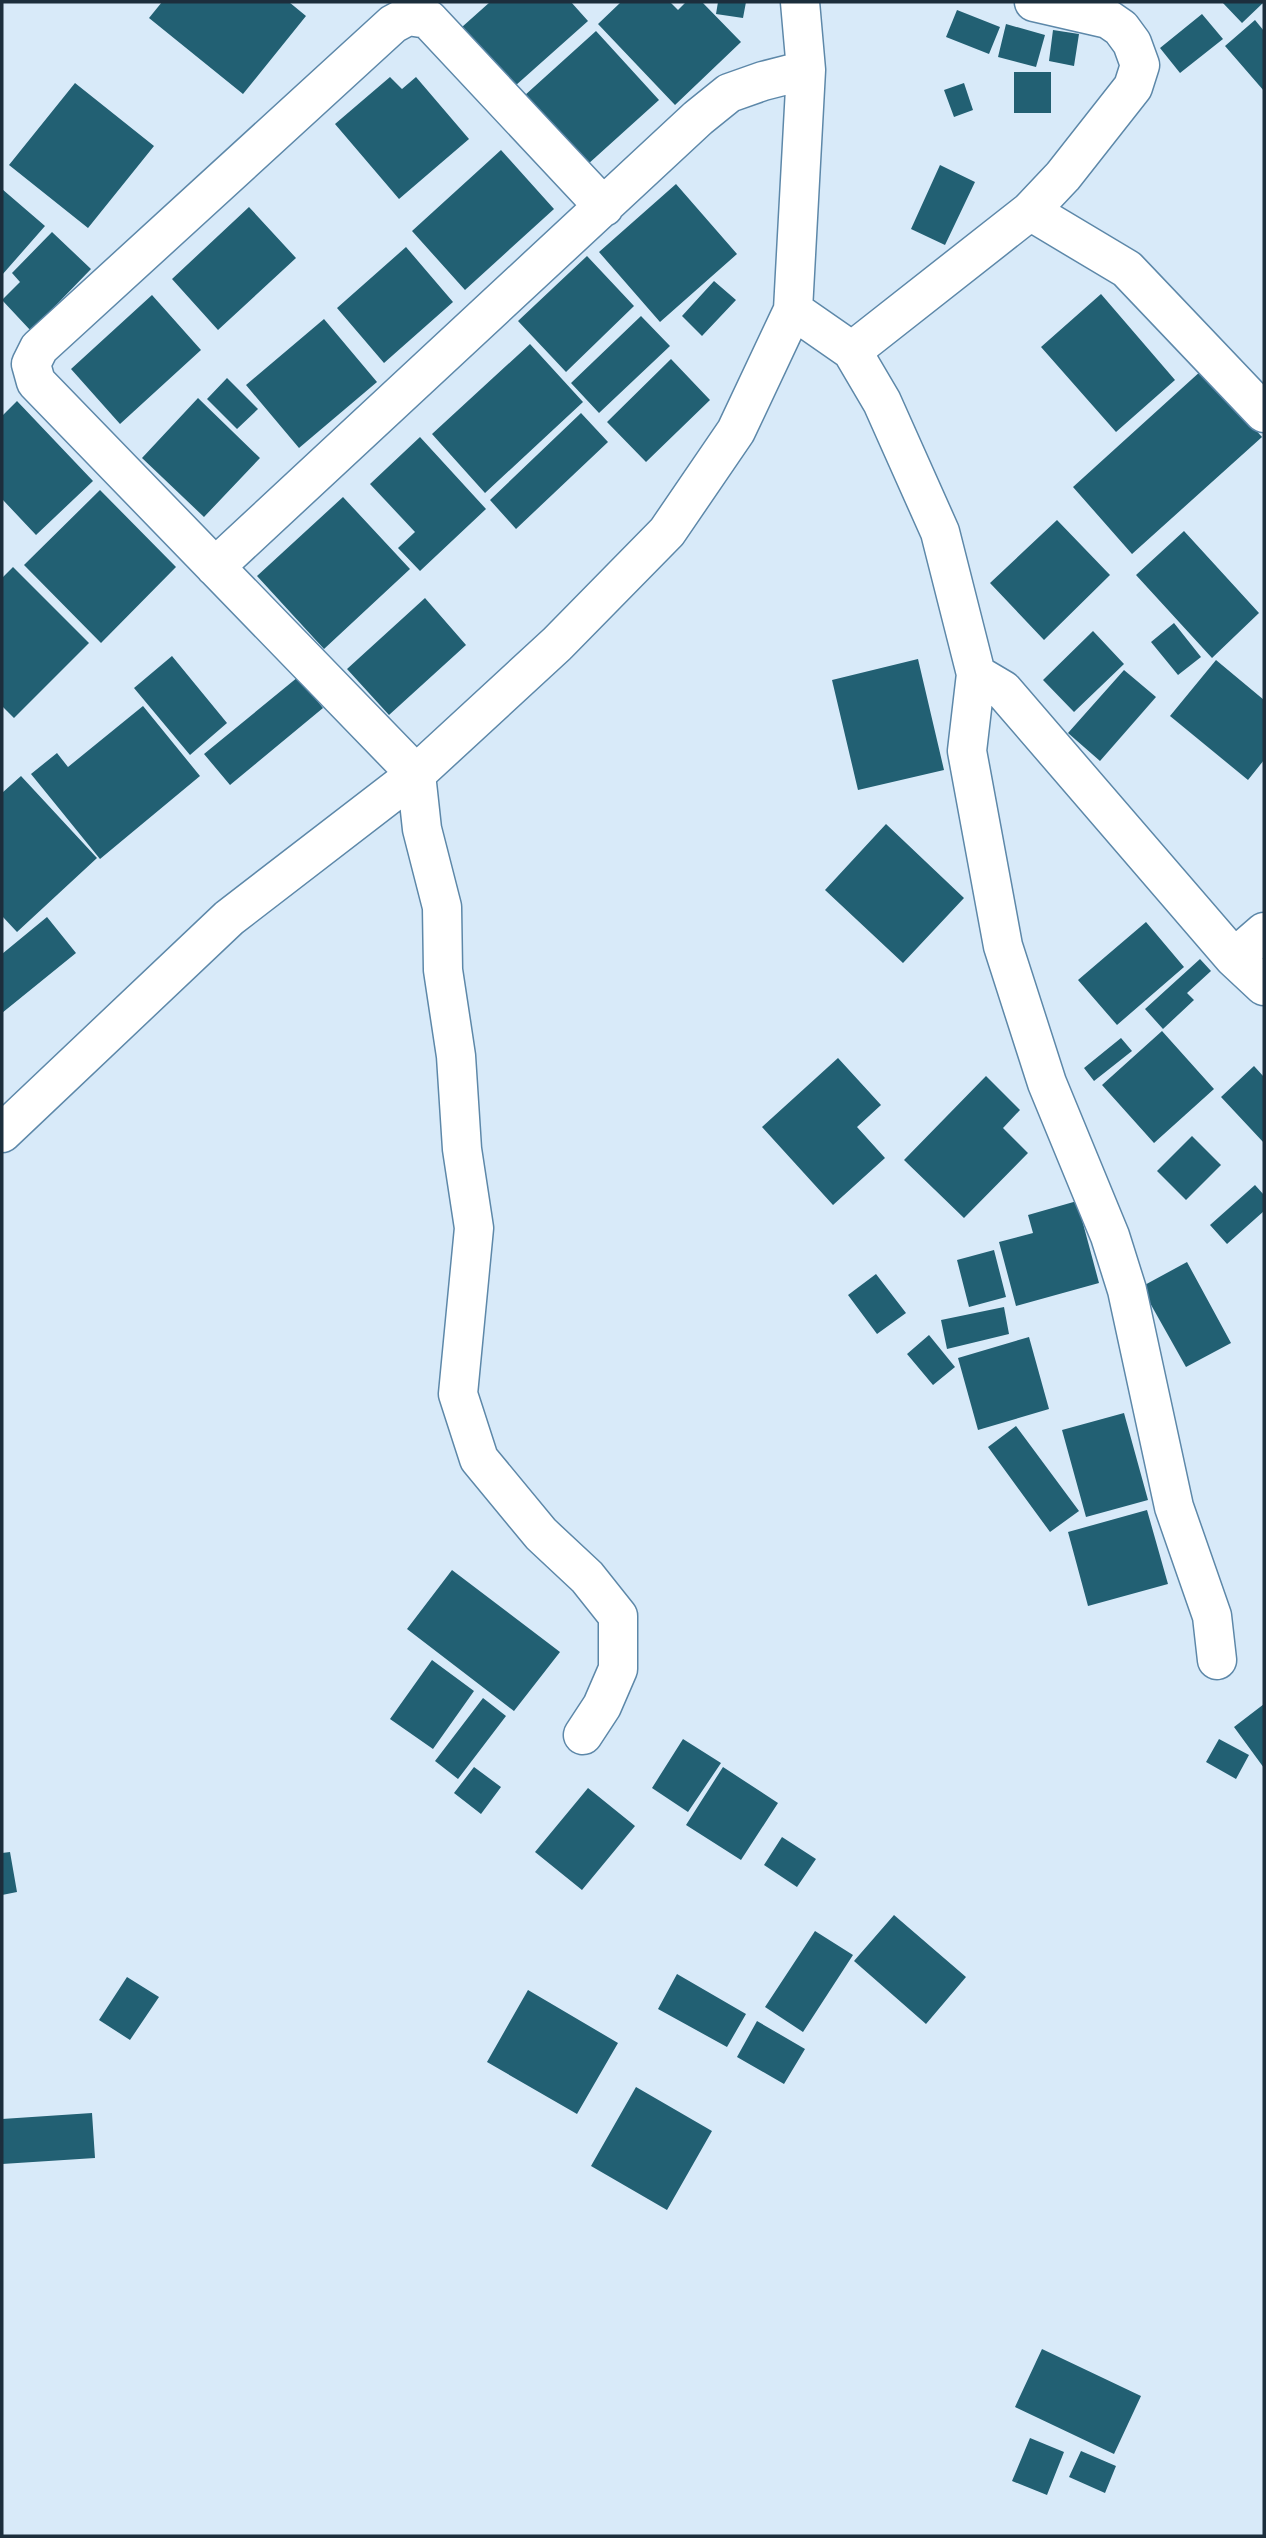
<svg xmlns="http://www.w3.org/2000/svg" width="1266" height="2538" font-family="'Alegreya Sans',sans-serif">
<style>
.building{fill:#226073}
.lines{fill:none;stroke-linecap:round;stroke-linejoin:round}
.minor-casing{stroke:#5d88a9;stroke-width:41}
.minor{stroke:#fff;stroke-width:38}
</style>
<rect width="100%" height="100%" fill="#d8eaf9"/>
<path class="building" d="M162 2H289L306 16 243 94 149 18Z
M490 2H571L588 21 515 86 462 27Z
M621 2H670L678 10 686 2H702L741 42 675 105 598 24Z
M718 2H746L743 18 716 14Z
M1222 2H1264L1242 23Z
M957 10 1000 27 989 54 946 37Z
M1202 14 1223 39 1180 73 1160 48Z
M1255 20 1264 31V91L1225 46Z
M1006 24 1045 35 1036 67 998 57Z
M1053 30 1079 34 1074 66 1049 61Z
M596 31 659 100 587 165 524 96Z
M1014 72H1051V113H1014Z
M390 77 402 89 416 77 469 139 399 199 335 124Z
M75 83 154 146 88 228 9 165Z
M964 83 973 110 954 117 944 90Z
M501 150 554 209 465 290 412 231Z
M940 165 975 182 945 245 911 229Z
M676 184 737 254 660 322 599 252Z
M2 189 45 226 2 275Z
M249 207 296 258 218 330 172 279Z
M52 232 91 269 31 331 2 300 20 282 12 273Z
M406 247 453 302 384 363 337 308Z
M587 256 634 306 566 372 518 321Z
M714 281 736 300 702 336 682 316Z
M1101 294 1175 380 1116 432 1041 347Z
M152 295 201 350 120 424 71 369Z
M641 316 670 346 599 413 571 383Z
M324 319 377 382 299 448 246 385Z
M530 344 583 402 485 493 432 434Z
M671 359 710 400 646 462 607 422Z
M1202 370 1262 437 1132 554 1073 487Z
M227 378 258 409 237 429 207 399Z
M198 398 260 458 204 517 142 458Z
M17 401 93 481 36 535 3 500 2 502V416Z
M581 413 608 442 516 529 490 500Z
M420 437 486 509 420 571 398 548 415 532 370 484Z
M100 490 176 567 101 643 24 565Z
M343 497 410 569 324 649 257 576Z
M1057 520 1110 575 1044 640 990 583Z
M1184 531 1259 613 1212 658 1136 575Z
M13 567 89 643 14 718 2 706V578Z
M425 598 466 645 389 715 347 669Z
M1174 623 1201 657 1178 675 1151 642Z
M1093 631 1124 664 1074 712 1043 680Z
M172 656 227 723 190 755 134 688Z
M918 659 944 770 858 790 832 680Z
M1216 660 1264 700V760L1248 780 1170 716Z
M1124 670 1156 697 1100 761 1068 733Z
M298 677 323 708 230 785 204 754Z
M143 706 200 776 100 859 31 774 57 753 68 767Z
M21 776 97 858 17 932 2 916V793Z
M886 824 964 898 903 963 825 890Z
M47 917 76 953 2 1013V954Z
M1146 922 1184 967 1117 1025 1078 980Z
M1200 959 1211 971 1187 993 1194 1000 1163 1029 1145 1009Z
M1162 1031 1214 1089 1154 1143 1102 1085Z
M1121 1038 1132 1051 1094 1081 1084 1068Z
M838 1058 881 1105 857 1127 885 1158 833 1205 762 1127Z
M1254 1066 1264 1077V1143L1221 1097Z
M986 1076 1020 1110 1003 1128 1028 1153 964 1218 904 1160Z
M1192 1136 1221 1165 1186 1200 1157 1171Z
M1255 1185 1264 1195V1211L1227 1244 1210 1225Z
M1077 1201 1099 1283 1016 1306 999 1242 1033 1233 1028 1215Z
M994 1250 1006 1297 969 1307 957 1260Z
M1187 1262 1231 1343 1186 1367 1141 1287Z
M876 1274 906 1313 877 1334 848 1295Z
M1004 1307 1009 1334 947 1349 941 1320Z
M929 1335 955 1367 933 1385 907 1354Z
M1029 1337 1049 1409 978 1430 958 1358Z
M1124 1413 1148 1500 1086 1517 1062 1430Z
M1016 1426 1079 1511 1050 1532 988 1447Z
M1147 1510 1168 1584 1088 1606 1068 1532Z
M452 1570 560 1652 514 1711 407 1629Z
M432 1660 474 1691 433 1749 390 1719Z
M483 1698 506 1716 458 1779 435 1761Z
M1264 1704V1768L1234 1727Z
M683 1739 721 1763 688 1812 652 1788Z
M1219 1739 1249 1755 1236 1779 1206 1762Z
M474 1767 501 1787 481 1814 454 1793Z
M723 1767 778 1803 741 1860 686 1825Z
M588 1788 635 1826 582 1890 535 1852Z
M782 1837 816 1859 797 1887 764 1865Z
M10 1852 17 1892 2 1895V1853Z
M894 1915 966 1977 926 2024 854 1961Z
M815 1931 853 1955 803 2032 765 2007Z
M677 1974 746 2014 727 2047 658 2009Z
M127 1977 159 1997 130 2040 99 2020Z
M528 1990 618 2043 577 2114 487 2062Z
M757 2021 805 2049 784 2084 737 2057Z
M636 2087 712 2131 667 2210 591 2166Z
M92 2113 95 2158 2 2164V2119Z
M1042 2349 1141 2396 1114 2454 1015 2407Z
M1030 2438 1064 2452 1047 2495 1012 2481Z
M1081 2451 1116 2466 1105 2493 1069 2477Z"/>
<g class="lines">
<defs>
<path id="minor" d="M1030 211 1127 269 1264 413
M793 310 852 351 882 402 940 532 976 674 967 751 1003 946 1047 1083 1110 1236 1127 1290 1174 1507 1212 1616 1217 1660
M852 351 1030 211 1063 176 1133 87 1140 65 1132 43 1121 28 1108 19 1034 2
M215 567 698 118 729 93 763 81 806 70
M976 674 1003 690 1234 958 1264 986
M1234 958 1264 932
M2 1133 229 918 416 774 557 644 667 532 736 431 793 310 806 70 800 2
M583 1735 602 1706 618 1669V1616L587 1577 541 1534 479 1459 458 1394 474 1228 462 1149 456 1056 443 970 442 907 422 829 416 774 36 382 31 364 39 348 393 24 408 16 428 19 604 207"/>
</defs>
<use href="#minor" class="minor-casing"/>
<use href="#minor" class="minor"/>
</g>
<rect width="1266" height="2538" fill="none" stroke="#1c2e3c" stroke-width="7"/>
</svg>
